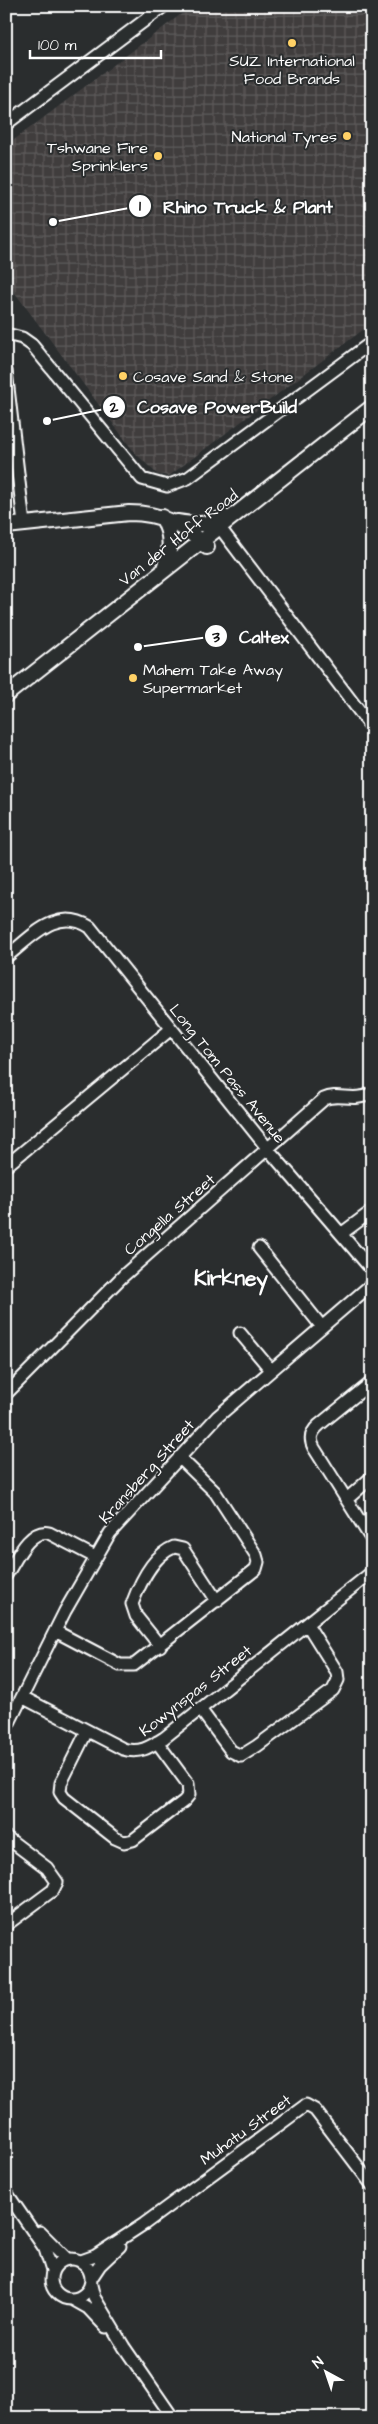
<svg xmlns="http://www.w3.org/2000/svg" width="378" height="2424" font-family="'Architects Daughter',sans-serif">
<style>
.industrial{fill:url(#industrial-grid)}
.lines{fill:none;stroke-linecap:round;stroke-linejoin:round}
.minor-casing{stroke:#fff;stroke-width:15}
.major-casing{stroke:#fff;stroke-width:18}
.minor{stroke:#2a2d2e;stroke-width:11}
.major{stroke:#2a2d2e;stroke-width:14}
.poi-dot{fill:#ffd166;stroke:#2a2d2e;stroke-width:2}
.labels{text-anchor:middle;stroke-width:4;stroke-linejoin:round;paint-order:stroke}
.poi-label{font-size:16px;fill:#fff;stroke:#2a2d2e;text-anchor:end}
.street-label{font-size:16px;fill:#fff;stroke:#2a2d2e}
.district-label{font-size:21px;font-weight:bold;fill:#fff;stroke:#2a2d2e}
.leader{fill:none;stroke:#fff;stroke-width:2}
.callout-dot{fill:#fff;stroke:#2a2d2e;stroke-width:2}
.mark-label{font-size:15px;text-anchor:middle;font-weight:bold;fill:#111}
.callout-label{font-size:18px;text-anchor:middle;font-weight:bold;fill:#fff;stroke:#2a2d2e;stroke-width:4;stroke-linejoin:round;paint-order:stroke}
</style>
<defs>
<pattern id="industrial-grid" width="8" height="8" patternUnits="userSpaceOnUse" patternTransform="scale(1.25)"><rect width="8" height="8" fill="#403e3e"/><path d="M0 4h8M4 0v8" fill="none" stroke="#5d5b5b"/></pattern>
</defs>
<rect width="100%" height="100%" fill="#2a2d2e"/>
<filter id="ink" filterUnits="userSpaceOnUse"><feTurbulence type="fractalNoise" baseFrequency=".02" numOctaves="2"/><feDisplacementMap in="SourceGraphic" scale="10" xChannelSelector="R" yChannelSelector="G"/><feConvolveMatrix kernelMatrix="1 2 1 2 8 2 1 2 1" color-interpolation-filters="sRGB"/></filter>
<g filter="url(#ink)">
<path class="industrial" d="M192 6H372V323L169 476 157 474 135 453 6 281V146Z"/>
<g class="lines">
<defs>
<path id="minor" d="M6 124 164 6
M6 334 22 338 32 345 142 479 167 486 188 478 372 342
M6 371 24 524
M224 533 372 728
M6 957C32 937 56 906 90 927L268 1149 372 1270
M6 1166 171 1029
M341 1234 372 1211
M259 1248 322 1327
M240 1333 271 1370
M372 1382 319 1425C311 1432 309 1439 314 1448L372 1540
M6 1394 123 1276 324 1099C338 1092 354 1103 372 1093
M347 1499 372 1477
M6 1575C15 1562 29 1528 49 1533L95 1557
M55 1631 120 1665H134L256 1569 258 1562 256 1555 215 1492 179 1457
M160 1646 136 1616 132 1604C139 1585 153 1555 174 1547L183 1549 217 1601
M22 1697 123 1749C140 1754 150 1747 164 1738L372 1572
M200 1709 231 1751 241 1756 257 1746 333 1690 338 1680 337 1672 307 1624
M6 1729 65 1611 110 1533 217 1417 372 1284
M87 1731 61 1783 60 1792 64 1798 115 1838 124 1842 133 1840 184 1801 189 1795 188 1784 157 1742
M6 1837 47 1868 57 1882 53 1890 6 1925
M6 2192 45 2249 52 2271
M40 2232 67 2259
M51 2279a20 20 0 1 1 40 0a20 20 0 1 1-40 0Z
M81 2261 95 2256 144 2224 306 2105 315 2110 372 2185
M92 2277 100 2265 120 2246
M91 2285 94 2297 124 2347 173 2418
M72 2299 88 2308 106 2327"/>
<path id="major" d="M162 517C173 537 171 551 163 571
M177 522C195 525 207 526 224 517
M6 526 129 513C162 513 183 525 207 547
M6 695 372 407"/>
</defs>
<use href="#minor" class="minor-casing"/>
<use href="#major" class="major-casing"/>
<use href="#minor" class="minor"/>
<use href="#major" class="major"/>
</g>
</g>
<g class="poi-dot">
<circle cx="292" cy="43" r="5"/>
<circle cx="347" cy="136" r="5"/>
<circle cx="158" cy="156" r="5"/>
<circle cx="123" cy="376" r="5"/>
<circle cx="133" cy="678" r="5"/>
</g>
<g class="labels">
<g class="poi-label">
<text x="292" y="66" text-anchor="middle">SUZ International<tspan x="292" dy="18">Food Brands</tspan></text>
<text x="337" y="142">National Tyres</text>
<text x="148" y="153">Tshwane Fire<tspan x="148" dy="18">Sprinklers</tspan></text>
<text x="133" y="382" text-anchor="start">Cosave Sand &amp; Stone</text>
<text x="143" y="675" text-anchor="start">Mahem Take Away<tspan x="143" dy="18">Supermarket</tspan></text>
</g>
<g class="street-label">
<text transform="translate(178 537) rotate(-38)" y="6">Van der Hoff Road</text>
<text transform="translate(228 1073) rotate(51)" y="6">Long Tom Pass Avenue</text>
<text transform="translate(169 1214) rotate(-41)" y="6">Congella Street</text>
<text transform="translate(146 1471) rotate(-48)" y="6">Kransberg Street</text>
<text transform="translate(195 1690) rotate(-38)" y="6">Kowynspas Street</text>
<text transform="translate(245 2129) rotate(-36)" y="6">Muhatu Street</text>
</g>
<g class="district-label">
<text x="231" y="1285">Kirkney</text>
</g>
</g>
<path class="leader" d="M53 222L140 206M47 421L114 407M138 647L216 636"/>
<g class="callout-dot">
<circle cx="53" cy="222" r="5"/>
<circle cx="47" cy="421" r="5"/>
<circle cx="138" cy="647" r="5"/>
<circle cx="140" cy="206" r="12"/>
<circle cx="114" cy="407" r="12"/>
<circle cx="216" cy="636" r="12"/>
</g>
<g class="mark-label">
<text x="140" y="211">1</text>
<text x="114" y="412">2</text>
<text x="216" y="642">3</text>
</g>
<g class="callout-label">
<text x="248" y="213">Rhino Truck &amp; Plant</text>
<text x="217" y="413">Cosave PowerBuild</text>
<text x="264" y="643">Caltex</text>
</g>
<rect width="378" height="2424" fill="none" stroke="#2a2d2e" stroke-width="25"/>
<rect x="12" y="12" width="353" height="2399" fill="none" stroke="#fff" stroke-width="2" filter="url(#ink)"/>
<g transform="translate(326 2372) rotate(320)" stroke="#2a2d2e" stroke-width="4" paint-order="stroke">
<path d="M0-4L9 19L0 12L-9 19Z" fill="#ffffff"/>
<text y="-8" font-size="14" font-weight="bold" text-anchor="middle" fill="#ffffff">N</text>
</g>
<path d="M30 50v8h131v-8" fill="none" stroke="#ffffff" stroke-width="2.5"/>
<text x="38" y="50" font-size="15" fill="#ffffff" stroke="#2a2d2e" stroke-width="4" paint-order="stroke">100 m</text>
</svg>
